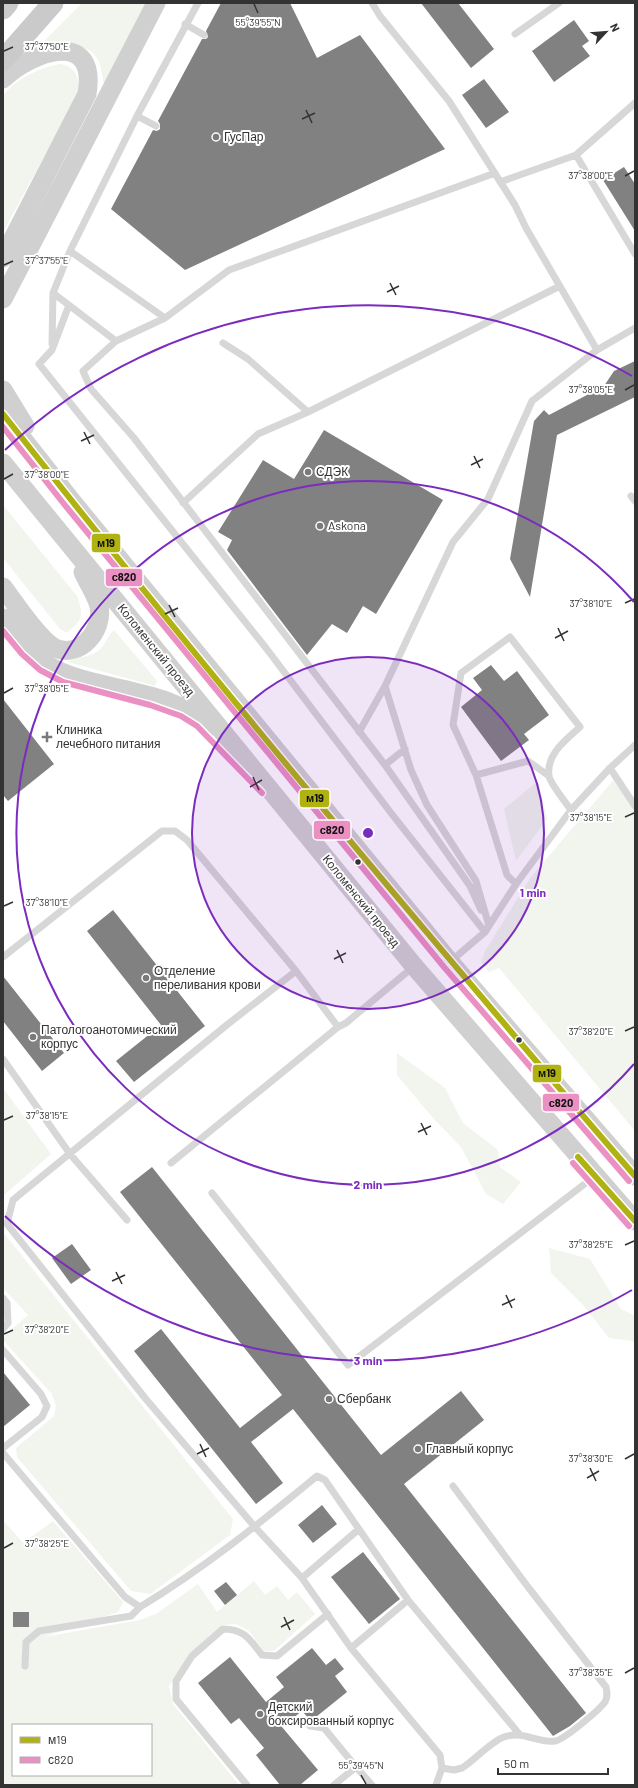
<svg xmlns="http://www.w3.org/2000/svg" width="638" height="1788" font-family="Barlow,sans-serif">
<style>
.green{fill:#f1f5ed;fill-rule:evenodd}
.building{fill:#818181}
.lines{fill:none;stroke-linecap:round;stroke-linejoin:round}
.lane{stroke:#d7d7d7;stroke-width:7}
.secondary{stroke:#d0d0d0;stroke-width:19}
.primary{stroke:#cacaca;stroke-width:21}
.bus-1-casing{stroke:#fff;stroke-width:9}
.bus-2-casing{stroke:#fff;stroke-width:9}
.bus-1{stroke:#afb210;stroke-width:6}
.bus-2{stroke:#eb90c2;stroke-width:6}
.ticks{fill:none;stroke:#333;stroke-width:1.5}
.ring{fill:none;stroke:#7b2cbf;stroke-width:2}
.poi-dot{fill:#7a7a7a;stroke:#fff;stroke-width:1.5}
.bus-dot{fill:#333;stroke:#fff;stroke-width:1.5}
.labels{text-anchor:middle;stroke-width:4;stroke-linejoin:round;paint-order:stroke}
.poi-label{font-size:12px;fill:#333;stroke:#fff;text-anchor:start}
.street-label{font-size:12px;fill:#333;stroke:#fff}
.ticks-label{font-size:10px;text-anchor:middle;fill:#333;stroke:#fff;stroke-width:4;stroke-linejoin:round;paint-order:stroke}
.centre{fill:#7b2cbf;stroke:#fff;stroke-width:2}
.ring-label{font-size:12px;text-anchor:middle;font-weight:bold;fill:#7b2cbf;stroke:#fff;stroke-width:4;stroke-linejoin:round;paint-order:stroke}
.line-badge{stroke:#fff;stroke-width:1.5}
.pale-badge-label{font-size:11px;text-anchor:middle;font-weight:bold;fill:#111}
</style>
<rect width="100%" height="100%" fill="#fff"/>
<path class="green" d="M82 3H145L104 84C102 77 102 69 99 62 90 39 59 47 40 49L45 40Z
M61 64C77 67 80 80 78 95L3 232V96C15 79 41 67 61 64Z
M3 505 77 596C84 616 83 619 67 633L60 629 3 558Z
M114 630 157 681 155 686 68 662C78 656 89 658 98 651 105 646 108 635 114 630Z
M616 777 635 802V1131L499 968 489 972 481 962 485 951 531 877Z
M538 781 547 819 516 861 504 809Z
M397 1053 445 1088 463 1123 498 1150 500 1167 521 1182 503 1204 486 1194 461 1147 433 1118 397 1075Z
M3 1088 51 1154 3 1196Z
M3 1232 233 1519 230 1535 150 1594 131 1591 17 1457 16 1448 54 1416 56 1406 52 1394 3 1340V1337L28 1315 3 1288Z
M549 1248 590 1259 621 1309 635 1316V1347L633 1341 609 1338 584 1306 551 1273Z
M3 1520 23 1543 53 1521 123 1602 118 1612 44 1637 140 1620 156 1614 198 1584 217 1612 254 1581 265 1595 277 1586 288 1600 297 1592 315 1614 274 1651H264L249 1631 236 1624 223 1625 190 1654 169 1686 173 1704 239 1785H3ZM13 1725H151V1775H13Z"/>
<path class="building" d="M221 3H290L317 58 360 35 445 149 185 270 111 209 153 130 157 131 160 129V124L158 121 202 39H206L208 37 206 31Z
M421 3H458L494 49 471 68Z
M574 20 589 41 582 46 590 56 554 82 532 51Z
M484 79 509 112 486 128 462 95Z
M624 167 635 184V231L603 180Z
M635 361V397L557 435 530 597 510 559 534 421 544 410 549 415 604 386 614 371Z
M324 430 443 500 376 614 363 606 347 633 332 624 307 655 227 550 232 540 218 532 263 460 294 479Z
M491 665 504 681 517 671 549 715 524 734 529 740 501 761 461 707 482 690 473 678Z
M3 699 54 764 8 801 3 795Z
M113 910 205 1026 134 1082 116 1061 161 1025 87 931Z
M3 976 64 1053 42 1071 3 1021Z
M152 1167 381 1455 461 1391 484 1420 404 1484 586 1713 570 1726 553 1736 293 1409 251 1442 283 1483 256 1504 134 1351 161 1329 240 1428 282 1395 120 1192Z
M72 1244 91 1270 71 1284 52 1258Z
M3 1372 30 1405 3 1427Z
M322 1505 337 1524 313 1543 298 1525Z
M363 1552 400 1599 369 1624 331 1577Z
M226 1582 237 1595 225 1605 214 1591Z
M13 1612H29V1627H13Z
M312 1648 326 1665 335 1658 344 1669 335 1676 347 1692 311 1721 302 1711 282 1727 318 1770 300 1785H280L256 1755 264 1748 239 1718 231 1724 198 1683 230 1657 266 1702 284 1687 276 1677Z"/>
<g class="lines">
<path class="lane" d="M372 3 380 16 449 101 515 205 526 228 597 350
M185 24 204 35
M515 34 559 3
M137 116 156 126
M576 155 635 254
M500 182 576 155 635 103
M70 251 165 318
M53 293 116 341
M69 305 52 350 39 364 266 648 391 813 485 932
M223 343 248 359 308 412 560 286
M52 344 53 293 70 251 137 116 198 3
M631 496 635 501
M183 503 258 434 308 412
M385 686 411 770 427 805 476 881 489 926
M359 732 385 686 453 542 488 499 532 401 597 350 635 328
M405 749 385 765 134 438 91 389 83 371 116 341 165 318 229 270 495 173
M385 765 470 886 481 910
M610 768 635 806
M476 775 528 761 549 776
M516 884 507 875 476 775 453 725 461 673 510 637 580 727C566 740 546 754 549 776 550 783 566 803 571 810
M3 957 162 831H175L187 840 296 971 338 1027
M451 961 485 932 516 884 571 810 610 768 635 745
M296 971 228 1024 13 1200 7 1224 145 1398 255 1527 302 1578 351 1648 440 1755 442 1768 436 1785
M3 1059 70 1154 127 1220
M171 1163 338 1027 346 1023 413 967
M212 1193 348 1365 595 1176
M3 1298 7 1303 8 1323 3 1329
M3 1350 41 1394 47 1406 42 1417 3 1448
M3 1453 125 1597 140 1607C203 1569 260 1523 317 1476L325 1480 408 1600 520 1735
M302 1578 359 1529
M351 1648 408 1600
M25 1666 26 1642 39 1631 131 1616 140 1607
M310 1726 324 1728 356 1767
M442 1768 454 1770 462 1768C475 1760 490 1742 504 1737 524 1730 539 1744 555 1741 564 1740 599 1710 605 1702 608 1697 607 1692 606 1687L528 1587 453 1486
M247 1785 176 1699V1681L192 1656 223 1629C245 1629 250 1640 262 1655L277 1656 328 1614
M334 1785 356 1767 372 1785"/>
<path class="secondary" d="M3 79C32 51 98 28 87 94L3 258
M3 299 156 3
M3 390 25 426
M3 414 70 499 450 962 635 1176
M3 463 414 966 635 1221
M3 587C15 603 39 640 55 648 80 659 104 630 99 606 96 595 88 583 83 572
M3 618C15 633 27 653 44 663 94 694 166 684 209 727"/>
<path class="primary" d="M3 9 8 3
M3 60 53 3"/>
<defs>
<path id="bus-1" d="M3 414C207 673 419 926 635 1176
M578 1157 635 1221"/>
<path id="bus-2" d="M3 427 64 504 444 967 629 1181
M3 631 22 654 40 670 63 682 150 705 181 716 197 726 262 793
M573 1163 629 1226"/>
</defs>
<use href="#bus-1" class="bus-1-casing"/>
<use href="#bus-2" class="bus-2-casing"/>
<use href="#bus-1" class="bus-1"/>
<use href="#bus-2" class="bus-2"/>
</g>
<path class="ticks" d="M254 4 258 13M4 51 13 47M306 110 312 123M302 119 315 113M625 176 634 171M4 265 13 261M390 283 396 295M387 292 399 286M625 390 634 385M84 432 90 444M81 441 94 435M474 456 480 468M471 465 483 459M4 479 13 474M625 603 634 599M169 605 175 617M165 614 178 608M558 628 564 641M555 638 568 631M4 693 13 688M253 777 259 790M250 787 262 780M625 817 634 813M4 906 13 902M337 950 343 963M334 959 346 953M625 1031 634 1027M4 1120 13 1116M421 1123 427 1135M418 1132 431 1126M625 1245 634 1241M116 1272 122 1284M112 1281 125 1275M506 1295 512 1308M502 1305 515 1299M4 1334 13 1330M200 1444 206 1457M197 1454 209 1448M625 1459 634 1454M590 1468 596 1481M587 1478 599 1471M4 1548 13 1543M284 1617 290 1630M281 1627 294 1620M625 1673 634 1668M361 1775 366 1784"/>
<circle cx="368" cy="833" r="176" fill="#7b2cbf" fill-opacity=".12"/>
<g class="ring">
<circle cx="368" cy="833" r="176"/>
<path d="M634 1064A352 352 0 1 1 634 602"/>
<path d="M632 1290A528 528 0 0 1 5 1216M5 450A528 528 0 0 1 632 376"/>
</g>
<g class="poi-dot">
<circle cx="216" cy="137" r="4"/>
<circle cx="308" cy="472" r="4"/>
<circle cx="320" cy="526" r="4"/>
<path d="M45 731h4v4h4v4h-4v4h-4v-4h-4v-4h4z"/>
<circle cx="146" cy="978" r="4"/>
<circle cx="33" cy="1037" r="4"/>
<circle cx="329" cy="1399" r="4"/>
<circle cx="418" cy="1449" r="4"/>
<circle cx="260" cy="1714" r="4"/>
</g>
<g class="bus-dot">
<circle cx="358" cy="862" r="3.5"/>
<circle cx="519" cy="1040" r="3.5"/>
</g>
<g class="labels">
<g class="poi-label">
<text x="224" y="141">ГусПар</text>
<text x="316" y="476">СДЭК</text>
<text x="328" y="530">Askona</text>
<text x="56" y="734">Клиника<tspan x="56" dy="14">лечебного питания</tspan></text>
<text x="154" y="975">Отделение<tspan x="154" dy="14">переливания крови</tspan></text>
<text x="41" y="1034">Патологоанотомический<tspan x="41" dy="14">корпус</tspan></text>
<text x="337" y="1403">Сбербанк</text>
<text x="426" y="1453">Главный корпус</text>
<text x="268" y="1711">Детский<tspan x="268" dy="14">боксированный корпус</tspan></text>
</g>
<g class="street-label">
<text transform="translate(156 650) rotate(51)" y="4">Коломенский проезд</text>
<text transform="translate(361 901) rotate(51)" y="4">Коломенский проезд</text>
</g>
</g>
<g class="ticks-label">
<text x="258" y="26">55°39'55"N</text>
<text x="47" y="50">37°37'50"E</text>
<text x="591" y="179">37°38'00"E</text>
<text x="47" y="264">37°37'55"E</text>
<text x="591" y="393">37°38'05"E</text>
<text x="47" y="478">37°38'00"E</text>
<text x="591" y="607">37°38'10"E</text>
<text x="47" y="692">37°38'05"E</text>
<text x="591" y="821">37°38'15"E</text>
<text x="47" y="906">37°38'10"E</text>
<text x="591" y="1035">37°38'20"E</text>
<text x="47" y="1119">37°38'15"E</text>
<text x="591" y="1248">37°38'25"E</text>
<text x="47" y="1333">37°38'20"E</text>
<text x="591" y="1462">37°38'30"E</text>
<text x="47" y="1547">37°38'25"E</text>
<text x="591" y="1676">37°38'35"E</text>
<text x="361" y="1769">55°39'45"N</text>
</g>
<circle cx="368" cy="833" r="6" class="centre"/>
<g class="ring-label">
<text x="533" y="897">1 min</text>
<text x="368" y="1189">2 min</text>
<text x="368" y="1365">3 min</text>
</g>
<g class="line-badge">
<rect x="91" y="533" width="30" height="20" rx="4" fill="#afb210"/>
<rect x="105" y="568" width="38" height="19" rx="4" fill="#eb90c2"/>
<rect x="299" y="789" width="31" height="19" rx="4" fill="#afb210"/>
<rect x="313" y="820" width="38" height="20" rx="4" fill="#eb90c2"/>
<rect x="532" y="1064" width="30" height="19" rx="4" fill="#afb210"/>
<rect x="542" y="1093" width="38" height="19" rx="4" fill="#eb90c2"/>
</g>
<g class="pale-badge-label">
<text x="106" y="547">м19</text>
<text x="124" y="581">с820</text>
<text x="315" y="802">м19</text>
<text x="332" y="834">с820</text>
<text x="547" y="1077">м19</text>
<text x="561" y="1107">с820</text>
</g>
<rect width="638" height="1788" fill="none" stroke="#333333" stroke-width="8"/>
<rect x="12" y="1724" width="140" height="52" fill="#ffffff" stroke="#adadad"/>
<rect x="20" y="1737" width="20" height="6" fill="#afb210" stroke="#adadad"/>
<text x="48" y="1744" font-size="12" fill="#333333">м19</text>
<rect x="20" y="1757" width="20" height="6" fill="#eb90c2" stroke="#adadad"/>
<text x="48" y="1764" font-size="12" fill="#333333">с820</text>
<g transform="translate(606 32) rotate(64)" stroke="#ffffff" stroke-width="3" paint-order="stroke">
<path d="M0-3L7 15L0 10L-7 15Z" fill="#333333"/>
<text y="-6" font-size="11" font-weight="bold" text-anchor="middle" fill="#333333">N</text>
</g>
<path d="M498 1768v6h110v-6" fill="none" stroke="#333333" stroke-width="2"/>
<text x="504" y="1768" font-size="12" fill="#333333" stroke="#ffffff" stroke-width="3" paint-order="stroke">50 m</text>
</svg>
